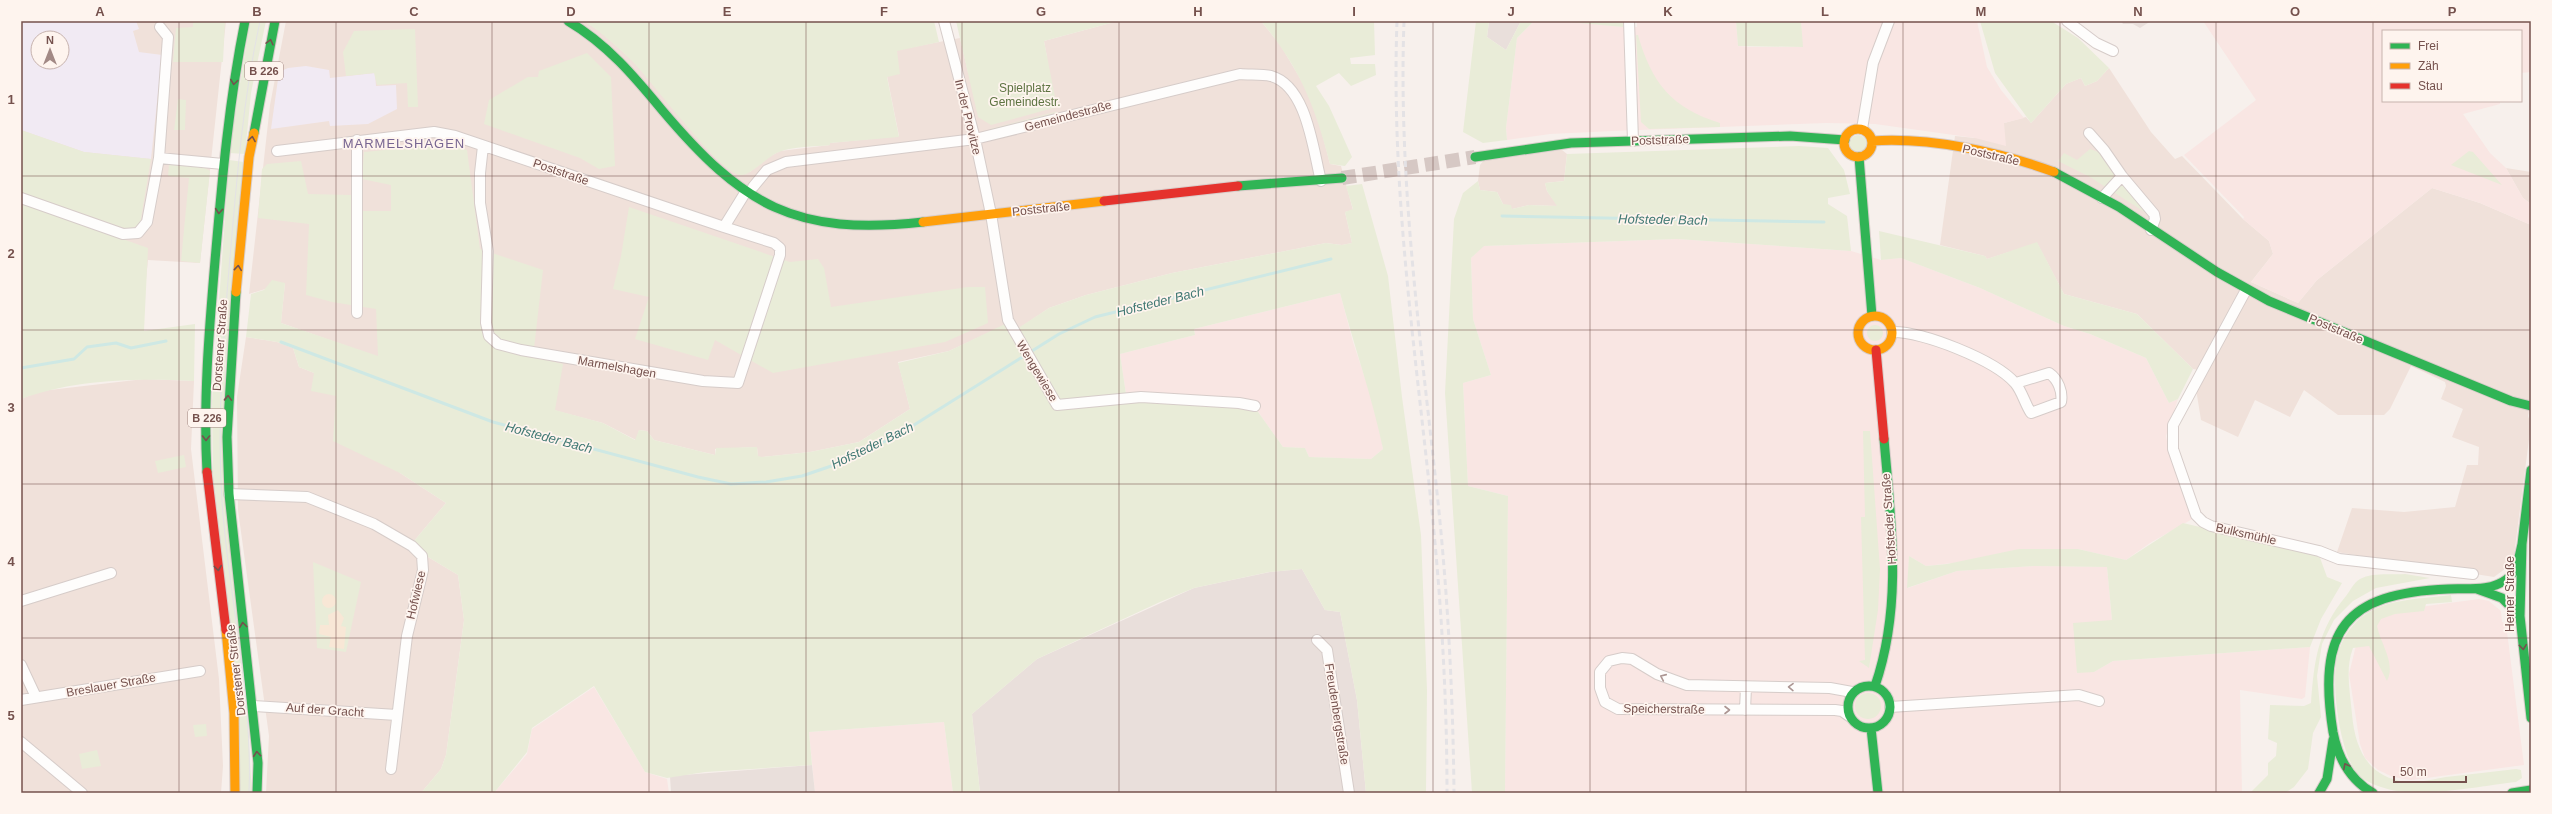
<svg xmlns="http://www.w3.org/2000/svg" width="2552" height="814" font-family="Helvetica,sans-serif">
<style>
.residential{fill:#f0e1da;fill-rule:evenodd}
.commercial{fill:#f9e6e3}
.industrial{fill:#e9dfdb}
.education{fill:#f1eaf3;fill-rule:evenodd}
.green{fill:#e9ecd8;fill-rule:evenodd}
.sand{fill:#f8e7d6}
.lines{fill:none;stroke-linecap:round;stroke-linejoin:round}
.stream{stroke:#cee8e4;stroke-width:3}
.secondary-tunnel{stroke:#d6c8c4;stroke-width:14;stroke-dasharray:14 7;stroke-linecap:butt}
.street-casing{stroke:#d6ccc9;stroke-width:12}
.fast-casing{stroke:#d8cdca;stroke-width:11}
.slow-casing{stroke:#d8cdca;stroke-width:11}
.jam-casing{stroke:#d8cdca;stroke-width:11}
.street{stroke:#fefdfc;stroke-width:10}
.fast{stroke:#30b455;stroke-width:9}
.slow{stroke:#ff9f0a;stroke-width:9}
.jam{stroke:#e5322d;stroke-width:9}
.tram{stroke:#e4e2e5;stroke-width:1}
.rail{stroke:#e4e2e5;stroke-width:3;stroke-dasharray:6 4;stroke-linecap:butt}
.oneway{stroke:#75514d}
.oneway2{stroke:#ac9693}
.grid{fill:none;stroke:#75514d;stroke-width:1;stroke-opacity:0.55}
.labels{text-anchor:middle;stroke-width:3.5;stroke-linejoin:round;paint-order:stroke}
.shield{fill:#fef4ee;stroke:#9e827d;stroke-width:1}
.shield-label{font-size:11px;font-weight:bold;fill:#75514d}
.park-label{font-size:12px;fill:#5e7442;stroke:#fef4ee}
.street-label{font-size:12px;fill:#75514d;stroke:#fef4ee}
.neighbourhood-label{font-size:13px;letter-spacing:1px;fill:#776591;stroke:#fef4ee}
.water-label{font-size:13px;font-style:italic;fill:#417974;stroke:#fef4ee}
.neatline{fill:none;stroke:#75514d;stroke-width:1.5}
.grid-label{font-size:13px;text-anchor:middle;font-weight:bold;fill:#75514d}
</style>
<rect width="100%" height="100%" fill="#f7f0ec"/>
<path class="residential" d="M21 21H226L200 263 148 260 145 289 21 259ZM38 38H62V62H38Z
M286 21H584L601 32 634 62 693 132 750 172 765 159 780 151 830 145V143L899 136 887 76 897 50 960 38 968 72 1001 21 1047 57 1044 41 1118 21H1261L1281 46 1304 85 1318 118 1330 164 1341 166 1353 210 1345 212 1352 243 1342 245 1326 243 1172 273 1086 295 1049 308 1009 335 1005 325 949 351 898 362 910 409 859 442 810 452 762 457H758L757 447 715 449V455L654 440 647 431 639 430 636 440 603 423 461 386 281 323 285 283 249 294 270 105Z
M2109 68 2151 132 2175 159 2182 156 2243 219 2269 241 2273 254 2251 282 2298 303 2317 280 2432 188 2480 203 2531 225V399L2528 416 2531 424 2513 563 2494 577 2337 552 2352 508 2404 512 2455 507 2467 465H2478L2479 447 2452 437 2463 409 2441 399 2446 386 2445 382 2411 366 2390 409 2384 415H2338L2304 390 2290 417 2255 400 2238 437 2201 420 2196 389 2206 371 2193 369 2137 314 2064 294 2037 243 1987 259 1985 256 1940 245 1955 136 1975 138 2004 123 2026 117 2031 123 2066 84 2081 78 2085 86 2097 81Z
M1562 150 1567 154 1564 181 1545 183 1547 191 1558 206 1529 205 1512 209 1503 204 1497 192 1480 190 1478 181 1480 165 1484 160Z
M2506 168 2531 172V204L2523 198Z
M246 337 277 342 293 348 299 367 314 373 336 396 400 473 446 503 414 541 428 557 458 575 464 620 446 755 441 769 421 793H266L269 736 238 510 237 397Z
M144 379 194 381 191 449 219 679 223 766 221 793H21V399L41 391Z"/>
<path class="commercial" d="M1534 21 1576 22 1623 27H1637V21H1736L1738 46 1750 47H1802L1801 21H1977L1987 67 2001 90 2024 118 2004 123 2006 146 1975 138 1875 124 1826 123 1613 131 1550 134 1507 140 1506 128 1517 38Z
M2203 21H2531V72L2521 73V31H2383V101H2500V104L2463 114 2490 153 2506 168 2523 198 2531 204V225L2480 203 2432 188 2317 280 2298 303 2251 282 2273 254 2269 241 2243 219 2244 217 2184 155 2256 100Z
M1677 239 1851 251 1881 260 1901 258 1980 288 2064 326 2090 334 2146 358 2169 403 2178 399 2166 436 2169 452 2194 518 2150 543 2126 560 2078 549 1926 566 1909 556 1908 588 1957 571 2034 566 2107 567 2112 620 2094 672 2113 661 2310 647 2305 697 2302 699 2240 690 2242 793H1505L1508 496 1468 486 1463 383 1491 375 1473 319 1471 258 1483 246Z
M1340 293 1353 342 1375 408 1383 449 1371 459 1309 457 1305 448 1283 447 1256 409 1127 401 1120 354 1195 335 1194 329Z
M2479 599 2489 601 2501 611 2502 622 2506 624 2524 765 2411 780 2393 777 2378 770 2365 758 2360 744 2349 674 2358 637 2369 622 2397 610Z
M594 687 645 772 667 779 669 793H494L527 754 532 729Z
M944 722 953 793H815L809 732Z"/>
<path class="industrial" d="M1489 21H1521L1506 50 1487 37Z
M2121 21H2151L2140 28 2133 24H2123Z
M1302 569 1325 610 1340 612 1357 700 1366 793H980L972 714 1037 659 1194 588 1270 572Z
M812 765 815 793H671L670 776Z"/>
<path class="education" d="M21 21H136L139 29 133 31 139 52 162 55 151 159 84 152 21 130ZM38 38H62V62H38Z
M306 66 329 70 330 78 375 73 376 86 396 85 397 109 368 124 330 126 329 121 271 129 279 72 288 68Z"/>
<path class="green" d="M193 21H225L223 62H173L176 28 193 27Z
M250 21H266L251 93 245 154 229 153Z
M584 21H934L939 42 897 51 900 74 887 77 899 137 830 143V145C814 147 794 146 779 152 768 156 750 176 741 175 721 175 651 80 633 62 618 47 602 33 584 21Z
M956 21H1118L1044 41 1057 107 991 125 978 117Z
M1261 21H1374L1375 55 1350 58 1351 64H1375L1376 75 1351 86 1339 73 1316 86 1329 106 1352 157 1345 166 1330 164C1315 106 1300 68 1261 21Z
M1476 21H1489L1487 37 1506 50 1521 21H1534L1517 38 1506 128 1507 140 1483 143 1463 132Z
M1558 21H1623V27Z
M1736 21H1801L1803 47 1738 46Z
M1980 21H2051L2078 38 2109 68 2097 81 2085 86 2081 78 2066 84 2031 123 1995 73Z
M415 29 418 107H408L407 83 377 85 374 73 346 76 343 52 354 31Z
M1636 35H1638C1652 84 1672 108 1720 123V127L1649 129 1641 122Z
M587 53 611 77 615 166 599 169 580 158 484 124 489 100 528 77H538L539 71Z
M178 99 186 100 185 130H174Z
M1058 112 991 131 990 129 1055 112Z
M21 130 84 152 151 159 140 224 131 229H127L21 192Z
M1849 144a9 9 0 1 1 18 0a9 9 0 1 1-18 0Z
M444 144 467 150 480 249 543 270 533 357 563 364 555 410 603 423 635 440 639 430 647 431 654 440 715 455 716 448 757 447 758 456 762 457 810 452 859 442 910 409 898 363 949 351 1005 324 1009 334 1049 308 1086 295 1172 273 1326 243 1342 245 1352 243 1345 212 1353 209 1346 186 1362 184 1388 276 1402 397 1421 535 1427 690 1426 793H1366L1357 700 1340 612 1325 610 1302 569 1269 572 1194 588 1160 602 1037 659 972 714 980 793H953L944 722 809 732 812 765 705 772 667 778 645 772 594 686 532 728 527 752 494 793H421L441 769 446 755 464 620 458 575 428 557 414 541 446 503 400 473 333 441 336 396 311 391 314 373 299 367 293 348 277 342 246 337 251 294 264 290 272 280 285 283 281 323 378 356 376 309 332 302 306 295 309 224 258 218 262 169 267 164 301 161 308 194 351 195 362 211H391V185L362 179 364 152ZM1340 293C1354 346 1372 396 1383 449L1371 459 1309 457 1305 448 1283 447 1256 409 1127 401 1120 354 1195 335 1194 329Z
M1799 146 1828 148 1844 170 1850 194 1828 198V204L1847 216 1851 251 1677 239 1484 246 1471 258 1473 319 1491 375 1463 383 1468 486 1508 496 1505 793H1472L1445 393 1454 219 1463 193 1478 181 1480 190 1497 192 1503 204 1511 205 1512 209 1529 205 1557 206 1547 191 1545 183 1564 181 1567 154Z
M2090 149 2098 152 2146 213 2090 177 2058 161 2064 153 2077 160Z
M2469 151 2473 152 2502 185 2451 165Z
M229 160 244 162 225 371 252 793H239L213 483 212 401Z
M169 165 203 167 210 171 200 263 181 261 189 178 168 176Z
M21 203 148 248 144 331 195 324 194 381C137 378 75 379 21 399Z
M629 207 790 262 818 259 824 268 831 307 968 287H985L988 323 945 342 773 373 715 340 708 360 635 339 649 297 613 289 621 256Z
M1879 231 1985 256 1987 259 2037 242 2064 294 2137 314 2193 369 2178 399 2169 403 2146 358 2090 334 2064 326 1980 288 1901 258 1881 260Z
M1867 333a8 8 0 1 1 16 0a8 8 0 1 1-16 0Z
M1863 431H1870L1880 569 1878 610 1869 668 1859 661 1865 660 1861 517H1865Z
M184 455 186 467 158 473 155 461Z
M2183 523 2319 555 2327 577 2342 583 2321 619 2310 647 2113 661 2094 672 2077 673 2073 623 2112 620 2107 567 2034 566 1957 571 1907 588 1909 556 1926 566 1947 564 2019 549H2078L2126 560Z
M313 562 361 582 346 652 317 648Z
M2405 574 2430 578 2376 588 2353 601 2334 620 2322 644 2317 676 2321 717 2313 733 2308 769 2294 787 2285 793H2250L2268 775V763L2276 756 2277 743 2268 739 2270 705 2304 706 2311 703C2314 660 2318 630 2346 596 2350 591 2354 582 2360 579 2372 572 2391 575 2405 574Z
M2451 595 2452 602 2426 604 2424 611 2395 614 2381 619 2377 626C2381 645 2396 663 2387 681L2369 646 2353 648C2345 669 2350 691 2352 714 2355 749 2368 778 2407 782 2419 783 2434 779 2446 777 2470 774 2493 772 2516 769L2521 770 2522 778 2516 782C2478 786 2416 800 2381 787 2374 785 2364 780 2359 776 2339 754 2330 680 2338 653 2343 637 2353 622 2366 614 2390 598 2424 599 2451 595Z
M1855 706a13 13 0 1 1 26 0a13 13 0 1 1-26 0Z
M206 724 207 736 195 737 193 725Z
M97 750 101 766 82 769 79 754Z"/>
<path class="sand" d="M322 601a7 7 0 1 1 14 0a7 7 0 1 1-14 0Z
M338 610 344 618 341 626 346 627 344 649 329 647 331 637 319 634 320 625H329L328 615Z"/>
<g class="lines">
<path class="stream" d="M1502 216 1824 222
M281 342 493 422 698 477 731 484 766 482 802 476 843 462 898 435 1059 334 1095 317 1331 259
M21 368 74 359 87 347 116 343 131 348 166 341"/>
<path class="secondary-tunnel" d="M1342 178 1475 157"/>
<defs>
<path id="street" d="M944 21 975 139 991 214 1008 320 1057 405 1141 397 1239 403 1255 406
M1629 21 1633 141
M2067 21 2096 43 2113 51
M1862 129 1873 63 1889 21
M2089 133 2104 150 2122 176
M357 140V313
M483 146 480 173V203L488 251 486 323 489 336 498 344 521 350 703 381 738 383 780 255V248L774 243 724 227
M277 151 434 132 455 136 724 227 745 193
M159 158 223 164
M753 187 767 170 786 162 975 139 1240 74C1249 75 1261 74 1271 76 1307 86 1313 150 1321 181
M21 198 123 234 138 233 147 222 159 158 168 37 160 27
M2102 198 2122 176 2154 214 2155 219 2151 230
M2246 290 2173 425V449L2196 515 2203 522 2211 526 2319 551 2339 559 2473 574
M1892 332C1922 331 1995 360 2015 383 2022 391 2025 404 2031 413L2061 402C2063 392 2058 379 2049 373L2016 383
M229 494 307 497 374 524 412 546 422 556 423 570 407 636 391 769
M21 601 111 573
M1317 640 1327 650 1349 793
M21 665 36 697
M21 700 200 671
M253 706 397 715
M1890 707 2079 695 2099 701
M1745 710 1746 687
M1849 716 1842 711 1835 710 1618 709 1605 702 1600 688V672L1609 661 1622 658 1632 659 1657 674 1687 685 1830 688 1852 692
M21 742 82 793"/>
<path id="fast" d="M568 21C607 44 634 76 662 110 743 206 795 236 923 222
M254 133 275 21
M1475 157 1571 143 1790 136 1845 140
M1859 157 1872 316
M2054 172 2119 207 2217 272 2269 301 2511 401 2531 406
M1238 186 1342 178
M236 292 227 437 229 494 258 763 257 793
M2531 470 2522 544 2520 616 2531 718
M207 472C203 402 209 331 215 261 222 180 229 100 245 21
M2477 589 2502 598 2520 616
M1848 707a21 21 0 1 1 42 0a21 21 0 1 1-42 0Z
M1875 686C1903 605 1891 522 1884 439
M1871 728 1878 793
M2319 793 2327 779 2333 740
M2373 793C2350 780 2338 758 2333 732 2317 631 2344 593 2448 589 2467 588 2490 592 2507 579 2518 571 2519 556 2522 544
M2512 793 2531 790"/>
<path id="slow" d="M1844 143a14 14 0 1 1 28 0a14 14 0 1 1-28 0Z
M1872 141C1930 137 2000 152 2054 172
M923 222 1104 201
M236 292 249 157 254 133
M1858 333a17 17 0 1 1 34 0a17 17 0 1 1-34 0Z
M226 630 234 713 235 793"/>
<path id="jam" d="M1104 201 1238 186
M1876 350 1884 439
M207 472 226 630"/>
</defs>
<use href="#street" class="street-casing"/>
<use href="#fast" class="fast-casing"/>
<use href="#slow" class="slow-casing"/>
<use href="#jam" class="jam-casing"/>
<use href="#street" class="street"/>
<use href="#fast" class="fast"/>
<use href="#slow" class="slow"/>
<use href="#jam" class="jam"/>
<path class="tram" d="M249 793C253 696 229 599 222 502 217 420 223 339 230 257 237 178 243 98 260 21"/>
<path class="rail" d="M1397 21C1391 185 1414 340 1431 502 1441 598 1447 696 1447 793
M1404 21C1398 183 1421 341 1438 502 1448 598 1453 696 1454 793"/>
</g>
<defs><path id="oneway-chevron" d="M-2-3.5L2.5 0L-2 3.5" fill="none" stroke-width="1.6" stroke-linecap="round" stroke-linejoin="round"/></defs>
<g class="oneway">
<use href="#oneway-chevron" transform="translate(270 42) rotate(-77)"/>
<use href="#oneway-chevron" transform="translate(234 82) rotate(98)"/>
<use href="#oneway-chevron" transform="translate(252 139) rotate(-81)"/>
<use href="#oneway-chevron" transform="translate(219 211) rotate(95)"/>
<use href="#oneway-chevron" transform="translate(238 268) rotate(-84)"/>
<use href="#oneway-chevron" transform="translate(228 398) rotate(-88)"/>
<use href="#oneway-chevron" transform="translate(206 438) rotate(90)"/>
<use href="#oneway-chevron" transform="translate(218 568) rotate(83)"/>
<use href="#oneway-chevron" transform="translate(243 625) rotate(-97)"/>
<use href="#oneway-chevron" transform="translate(2523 647) rotate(84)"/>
<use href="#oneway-chevron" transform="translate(257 754) rotate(-95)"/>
<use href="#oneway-chevron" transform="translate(2346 766) rotate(-118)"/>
</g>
<g class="oneway2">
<use href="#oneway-chevron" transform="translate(1663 677) rotate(-156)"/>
<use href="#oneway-chevron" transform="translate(1791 687) rotate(-179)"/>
<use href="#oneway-chevron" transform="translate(1727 710)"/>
</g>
<path class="grid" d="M179 21V793M336 21V793M492 21V793M649 21V793M806 21V793M962 21V793M1119 21V793M1276 21V793M1433 21V793M1590 21V793M1746 21V793M1903 21V793M2060 21V793M2216 21V793M2373 21V793M21 176H2531M21 330H2531M21 484H2531M21 638H2531"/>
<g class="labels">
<g class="shield">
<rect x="245" y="62" width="38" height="18" rx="3"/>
<rect x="188" y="409" width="38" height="18" rx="3"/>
</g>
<g class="shield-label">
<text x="264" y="75">B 226</text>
<text x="207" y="422">B 226</text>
</g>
<g class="park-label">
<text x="1025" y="92">Spielplatz<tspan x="1025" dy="14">Gemeindestr.</tspan></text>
</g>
<g class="street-label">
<text transform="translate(1068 116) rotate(-15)" y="4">Gemeindestraße</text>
<text transform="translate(968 117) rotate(76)" y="4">In der Provitze</text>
<text transform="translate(1660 140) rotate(-2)" y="4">Poststraße</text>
<text transform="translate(1991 155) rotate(13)" y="4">Poststraße</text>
<text transform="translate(561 172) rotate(19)" y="4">Poststraße</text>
<text transform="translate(1041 209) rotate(-6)" y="4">Poststraße</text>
<text transform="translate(2336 329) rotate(23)" y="4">Poststraße</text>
<text transform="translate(220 345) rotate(-86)" y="4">Dorstener Straße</text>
<text transform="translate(617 367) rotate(10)" y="4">Marmelshagen</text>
<text transform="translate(1037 371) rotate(59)" y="4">Wengewiese</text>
<text transform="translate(1889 519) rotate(-94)" y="4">Hofsteder Straße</text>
<text transform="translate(2246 534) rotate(13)" y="4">Bulksmühle</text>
<text transform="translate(2510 594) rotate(-90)" y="4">Herner Straße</text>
<text transform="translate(416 595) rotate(-77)" y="4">Hofwiese</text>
<text transform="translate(236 670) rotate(-97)" y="4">Dorstener Straße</text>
<text transform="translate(111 685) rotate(-10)" y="4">Breslauer Straße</text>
<text transform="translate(1664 709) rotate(1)" y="4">Speicherstraße</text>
<text transform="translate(325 710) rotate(4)" y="4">Auf der Gracht</text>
<text transform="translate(1337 714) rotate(81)" y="4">Freudenbergstraße</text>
</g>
<g class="neighbourhood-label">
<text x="404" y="148">MARMELSHAGEN</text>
</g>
<g class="water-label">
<text transform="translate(1663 219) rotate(1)" y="5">Hofsteder Bach</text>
<text transform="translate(1160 301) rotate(-14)" y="5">Hofsteder Bach</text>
<text transform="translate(549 437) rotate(15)" y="5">Hofsteder Bach</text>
<text transform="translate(872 445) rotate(-26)" y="5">Hofsteder Bach</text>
</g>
</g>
<rect width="2552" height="814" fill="none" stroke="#fef4ee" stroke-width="44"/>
<rect x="2382" y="30" width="140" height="72" fill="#fef4ee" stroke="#c7b3ae"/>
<rect x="2390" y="43" width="20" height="6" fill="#30b455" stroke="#c7b3ae"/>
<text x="2418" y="50" font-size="12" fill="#75514d">Frei</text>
<rect x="2390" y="63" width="20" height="6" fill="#ff9f0a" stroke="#c7b3ae"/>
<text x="2418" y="70" font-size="12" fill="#75514d">Zäh</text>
<rect x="2390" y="83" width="20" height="6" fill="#e5322d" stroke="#c7b3ae"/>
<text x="2418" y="90" font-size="12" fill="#75514d">Stau</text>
<g transform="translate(50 50)"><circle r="19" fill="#fef4ee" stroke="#c7b3ae"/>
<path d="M0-3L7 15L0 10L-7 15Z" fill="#a28985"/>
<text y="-6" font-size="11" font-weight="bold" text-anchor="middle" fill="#75514d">N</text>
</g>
<path d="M2394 776v6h72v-6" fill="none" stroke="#75514d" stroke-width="2"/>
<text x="2400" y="776" font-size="12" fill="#75514d" stroke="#fef4ee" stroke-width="3" paint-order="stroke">50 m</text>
<rect x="22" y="22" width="2508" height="770" class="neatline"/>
<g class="grid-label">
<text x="100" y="16">A</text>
<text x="257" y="16">B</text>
<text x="414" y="16">C</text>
<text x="571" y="16">D</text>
<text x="727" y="16">E</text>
<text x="884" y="16">F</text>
<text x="1041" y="16">G</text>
<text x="1198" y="16">H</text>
<text x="1354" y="16">I</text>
<text x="1511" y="16">J</text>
<text x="1668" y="16">K</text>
<text x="1825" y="16">L</text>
<text x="1981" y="16">M</text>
<text x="2138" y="16">N</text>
<text x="2295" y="16">O</text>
<text x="2452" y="16">P</text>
<text x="11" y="104">1</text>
<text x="11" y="258">2</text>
<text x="11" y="412">3</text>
<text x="11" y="566">4</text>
<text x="11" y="720">5</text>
</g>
</svg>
